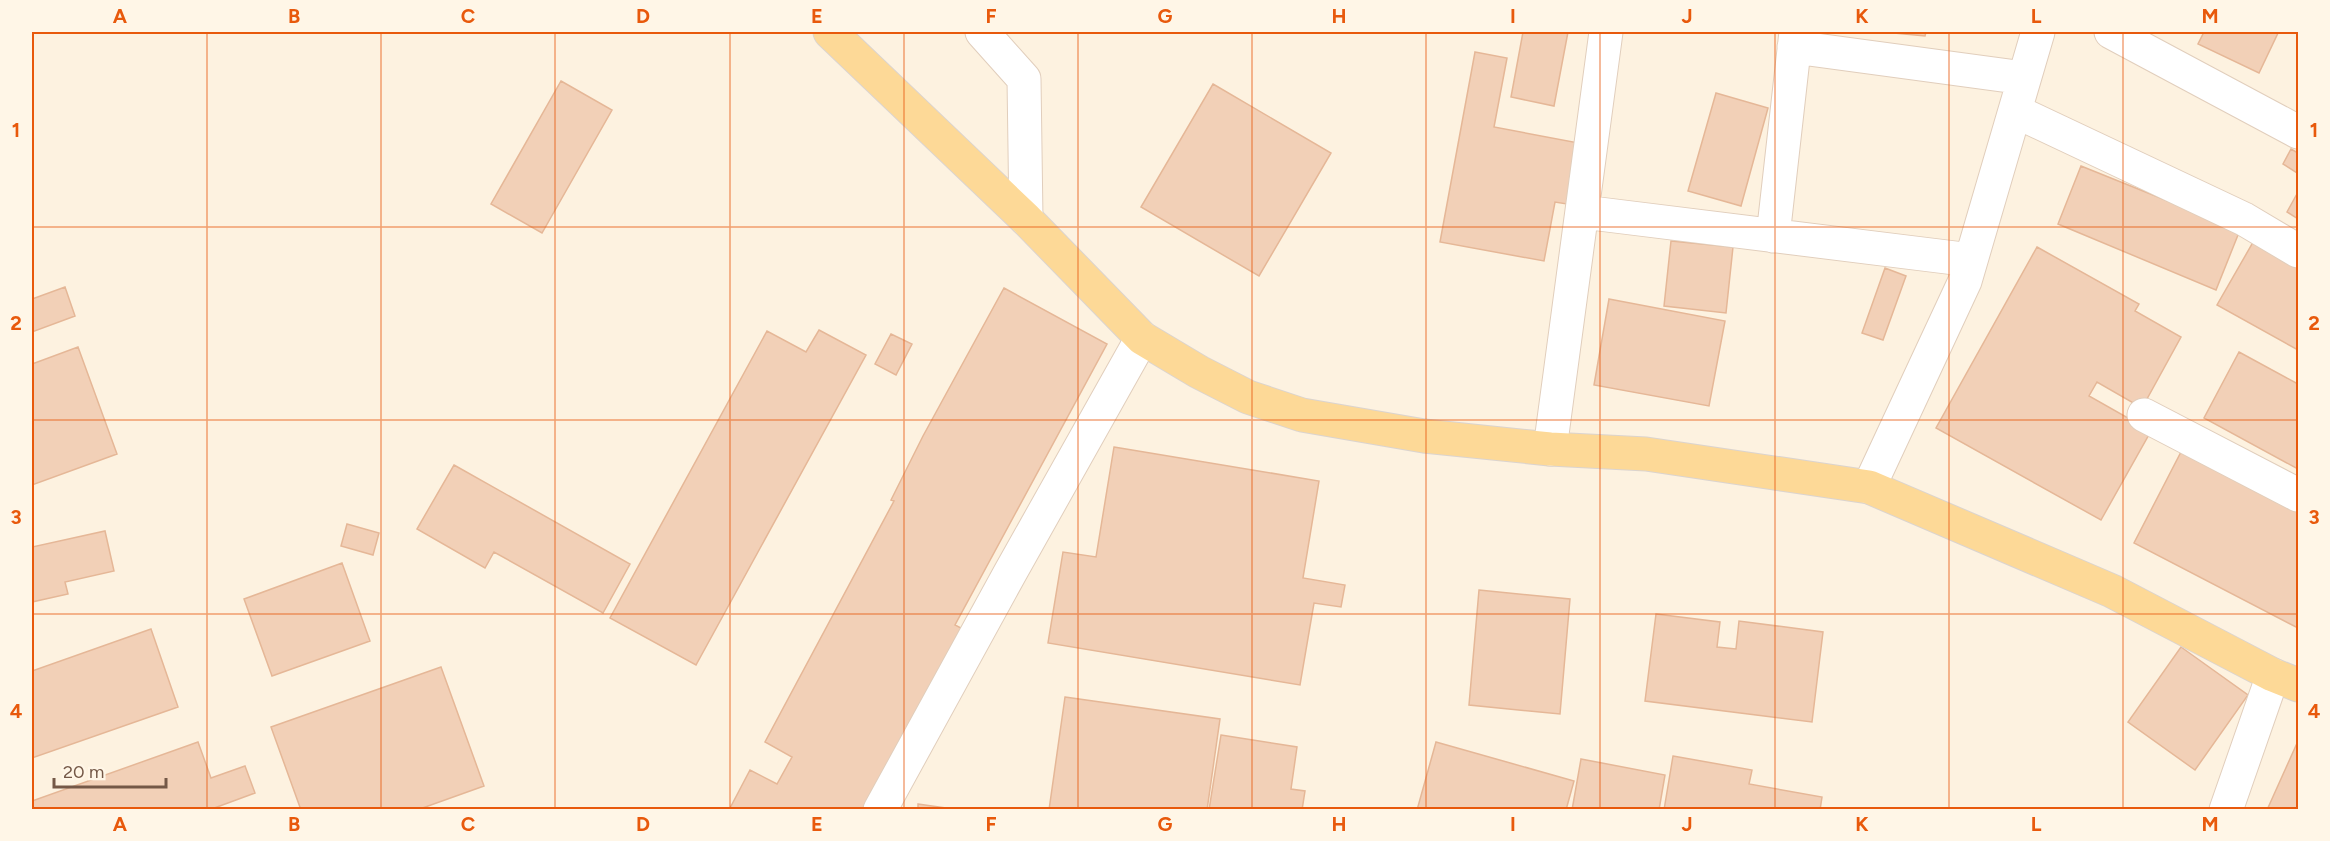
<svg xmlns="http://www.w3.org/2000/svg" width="2330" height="841" font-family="Figtree,sans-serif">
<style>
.building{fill:#f2d0b7;stroke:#e5b797;stroke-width:1.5}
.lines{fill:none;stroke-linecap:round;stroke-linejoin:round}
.minor-casing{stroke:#e1cebc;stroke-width:35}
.major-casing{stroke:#dbd4cf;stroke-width:35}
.minor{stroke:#fff;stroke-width:33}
.major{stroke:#fdd997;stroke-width:33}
.grid{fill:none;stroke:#e8590c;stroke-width:1.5;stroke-opacity:0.55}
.neatline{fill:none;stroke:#e8590c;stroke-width:2}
.grid-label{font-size:20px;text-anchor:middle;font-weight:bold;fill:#e8590c}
</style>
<rect width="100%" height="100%" fill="#fdf2e0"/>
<path class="building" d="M1523 32H1568L1554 106 1511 97Z
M1883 32H1926L1925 36Z
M2204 32H2276L2278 33 2259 73 2198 44Z
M1475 52 1507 58 1494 127 1584 144 1573 205 1555 202 1544 261 1440 242Z
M561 81 612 110 542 233 491 204Z
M1213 84 1331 153 1259 276 1141 207Z
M1716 93 1768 108 1741 206 1688 191Z
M2291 149 2298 153 2297 173 2283 164Z
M2081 166 2240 230 2216 290 2058 224Z
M2298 192V219L2287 212Z
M2256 237 2298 260V350L2217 305Z
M1671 241 1733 247 1726 313 1664 306Z
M2037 247 2139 304 2135 311 2181 337 2142 408 2097 382 2089 396 2151 431 2101 520 1936 428Z
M1885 268 1906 276 1883 340 1862 333Z
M65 287 75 316 32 332V299Z
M1004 288 1107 344 955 625 961 628 863 810H729L750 770 777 784 792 757 765 742 894 501 891 500 923 436Z
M1609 299 1725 321 1709 406 1594 385Z
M819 330 866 355 696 665 610 618 767 331 806 352Z
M891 334 912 344 896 375 875 364Z
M78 347 117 454 32 485V364Z
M2239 352 2298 384V469L2204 418Z
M1114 447 1319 481 1303 578 1345 585 1341 607 1314 603 1300 685 1048 643 1063 552 1096 557Z
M2182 450 2298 507V628L2134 543Z
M454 465 630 564 603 613 494 552 485 568 417 529Z
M347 524 379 533 373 555 341 546Z
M105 531 114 571 65 582 68 594 32 602V547Z
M342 563 370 641 272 676 244 599Z
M1479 590 1570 599 1560 714 1469 705Z
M1656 614 1720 622 1717 647 1736 649 1739 621 1823 632 1812 722 1645 701Z
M151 629 178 707 32 758V671Z
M2181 647 2248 695 2195 770 2128 722Z
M441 667 484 786 417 810H301L271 727Z
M1065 697 1220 719 1207 810H1049Z
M1221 735 1297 747 1291 789 1305 791 1302 810H1209Z
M2298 741V810H2267Z
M198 742 211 778 245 766 255 793 209 810H32V801Z
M1436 742 1574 781 1566 810H1417Z
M1673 756 1752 770 1749 784 1822 797 1820 810H1664Z
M1581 759 1665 775 1659 810H1572Z
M918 804 960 810H918Z"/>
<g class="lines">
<defs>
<path id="minor" d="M982 32 1024 79 1026 219
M2111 32 2298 132
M1794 47 2024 78
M2015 111 2244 219 2298 251
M1583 212 1971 260
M1773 236 1796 32
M2144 415 2298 495
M1550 449 1606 32
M1869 487 1965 281 2038 32
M880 810 1010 573 1142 338
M2226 810 2273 675"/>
<path id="major" d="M830 32 1026 219 1142 338 1199 372 1248 397 1302 415 1424 436 1550 449 1646 454 1869 487 2112 591 2273 675 2298 685"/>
</defs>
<use href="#minor" class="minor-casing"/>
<use href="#major" class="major-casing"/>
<use href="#minor" class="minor"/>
<use href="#major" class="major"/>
</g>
<path class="grid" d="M207 32V810M381 32V810M555 32V810M730 32V810M904 32V810M1078 32V810M1252 32V810M1426 32V810M1600 32V810M1775 32V810M1949 32V810M2123 32V810M32 227H2298M32 420H2298M32 614H2298"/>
<rect width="2330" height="841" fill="none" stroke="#fff6e7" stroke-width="66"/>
<path d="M54 778v9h112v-9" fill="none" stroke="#745847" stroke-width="3"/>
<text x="63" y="778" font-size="18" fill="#745847" stroke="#fff6e7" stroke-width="4.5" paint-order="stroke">20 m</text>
<rect x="33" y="33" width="2264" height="775" class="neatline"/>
<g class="grid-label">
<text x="120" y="23">A</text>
<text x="294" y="23">B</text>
<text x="468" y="23">C</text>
<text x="643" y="23">D</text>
<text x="817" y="23">E</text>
<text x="991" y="23">F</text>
<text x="1165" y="23">G</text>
<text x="1339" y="23">H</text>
<text x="1513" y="23">I</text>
<text x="1687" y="23">J</text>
<text x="1862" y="23">K</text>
<text x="2036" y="23">L</text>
<text x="2210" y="23">M</text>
<text x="16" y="137">1</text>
<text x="2314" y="137">1</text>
<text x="16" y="330">2</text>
<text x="2314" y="330">2</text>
<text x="16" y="524">3</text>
<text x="2314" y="524">3</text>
<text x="16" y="718">4</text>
<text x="2314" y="718">4</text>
<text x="120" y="831">A</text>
<text x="294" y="831">B</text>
<text x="468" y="831">C</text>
<text x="643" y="831">D</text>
<text x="817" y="831">E</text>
<text x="991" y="831">F</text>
<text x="1165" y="831">G</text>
<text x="1339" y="831">H</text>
<text x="1513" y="831">I</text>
<text x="1687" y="831">J</text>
<text x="1862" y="831">K</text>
<text x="2036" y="831">L</text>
<text x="2210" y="831">M</text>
</g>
</svg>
